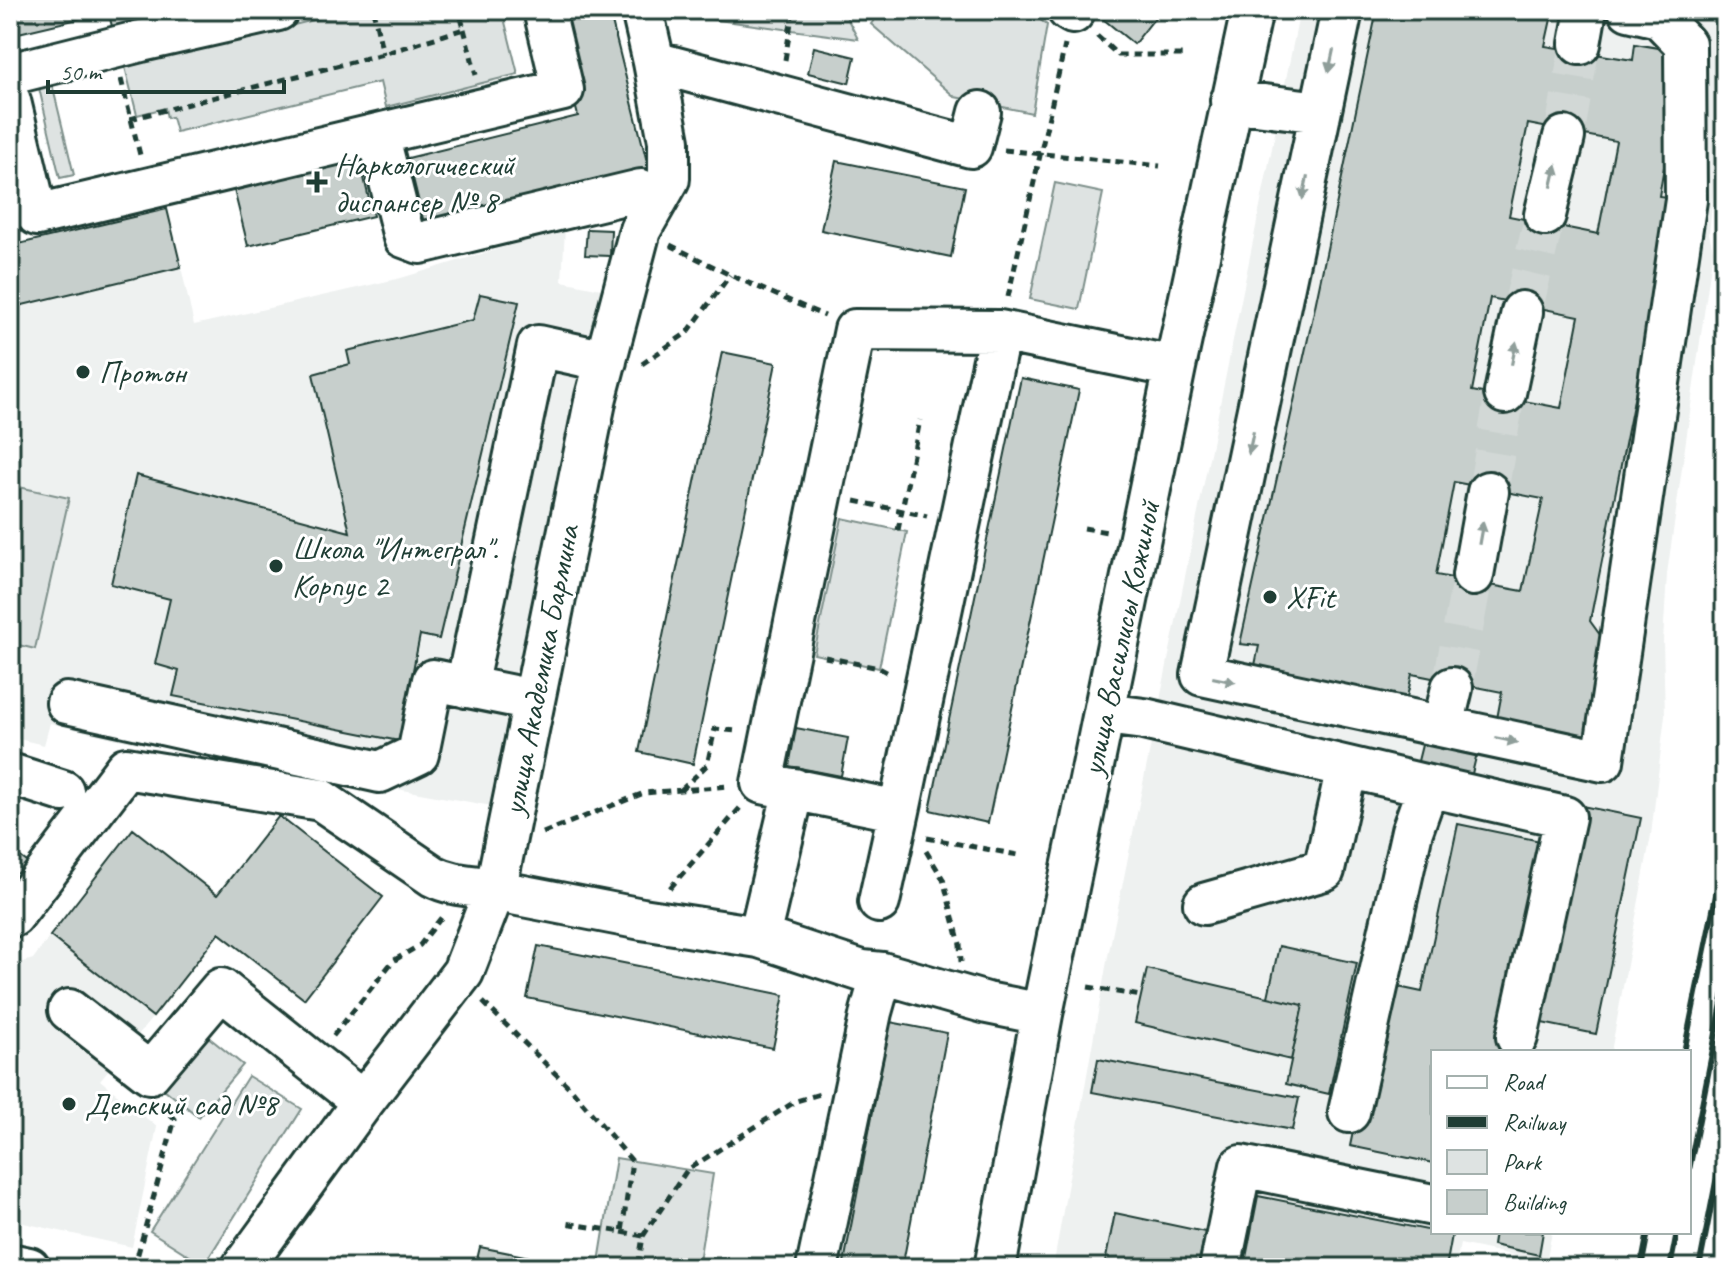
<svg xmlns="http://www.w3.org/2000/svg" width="1735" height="1278" font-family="Caveat,sans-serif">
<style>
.built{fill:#eef1f0}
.green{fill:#dee3e2;stroke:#7e908b;stroke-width:2}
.building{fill:#c7cfcc;stroke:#1f3d34;stroke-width:2;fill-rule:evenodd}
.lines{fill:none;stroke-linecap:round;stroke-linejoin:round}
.minor-tunnel{stroke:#d2d8d6;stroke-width:40;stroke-dasharray:40 20;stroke-linecap:butt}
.minor-casing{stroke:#1f3d34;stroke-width:46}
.path{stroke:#1f3d34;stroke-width:5;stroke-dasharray:8 6;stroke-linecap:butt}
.minor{stroke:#fff;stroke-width:40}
.rail{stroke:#1f3d34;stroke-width:6}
.oneway{fill:#8f9e9a}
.poi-dot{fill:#1f3d34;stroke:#fff;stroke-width:3}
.labels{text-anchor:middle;stroke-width:6;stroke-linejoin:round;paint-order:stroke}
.poi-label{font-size:32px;fill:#1f3d34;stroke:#fff;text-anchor:start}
.street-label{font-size:32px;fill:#1f3d34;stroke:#fff}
</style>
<rect width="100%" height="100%" fill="#fff"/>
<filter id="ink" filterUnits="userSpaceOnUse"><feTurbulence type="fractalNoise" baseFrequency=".0125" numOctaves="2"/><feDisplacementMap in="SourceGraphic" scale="16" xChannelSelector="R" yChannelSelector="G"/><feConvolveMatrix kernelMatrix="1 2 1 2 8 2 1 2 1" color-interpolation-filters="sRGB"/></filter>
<g filter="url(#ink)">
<path class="built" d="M1300 10H1716L1719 50 1720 123 1709 234 1713 250 1667 574 1663 642 1665 715 1651 835 1611 1052H1433V1232H1552L1546 1262 1460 1244 1455 1268H1053L1107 961Z
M565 229 562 281 601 289 492 806 117 739 50 723 44 745 10 737 15 715 10 713V308L181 267 194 325 401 278Z
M50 936 153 1017 100 1080 157 1127 132 1247 10 1220V966L33 959Z"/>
<path class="green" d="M354 10H502L518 74 386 107 380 82 176 132 172 117 167 118 165 108 137 115 125 67Z
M658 10H843L858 39 659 12Z
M882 10H1027L1047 25 1032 113 955 97 871 24Z
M52 84 74 175 60 178 39 88Z
M1055 183 1103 193 1079 309 1030 299Z
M10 485 69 498 35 649 10 643Z
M842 518 907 532 879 668 814 654Z
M207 1036 243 1065 199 1117 164 1089Z
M248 1076 302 1109 204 1265 150 1231Z
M616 1158 713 1174 698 1268H598Z"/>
<path class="building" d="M10 10H108V12L10 35Z
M108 10H240L115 39Z
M551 10H609L555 24Z
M609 10 649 170 425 227 408 158 578 116 555 24Z
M1092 10H1161L1134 44Z
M1377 10H1553L1545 46 1633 60 1635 44 1676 51 1677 91 1659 196 1674 198 1590 621 1608 646 1590 741 1496 724 1502 692 1412 674 1406 702 1254 670 1259 646 1240 644 1313 316ZM1528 124 1616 141 1598 234 1509 216ZM1490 298 1579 316 1561 408 1472 391ZM1454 482 1543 499 1523 591 1436 575Z
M814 47 855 57 849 83 808 73Z
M357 148 373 216 248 246 231 178Z
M836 161 965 187 951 257 821 230Z
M167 209 181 267 10 308V246Z
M587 229 611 230 610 256 585 255Z
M480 294 519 302 439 639 420 635 399 741 173 696 179 671 155 664 170 599 111 584 136 475 350 532 313 374 350 364 347 351 473 320Z
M722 352 776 363 693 764 639 752Z
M1021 378 1079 390 988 823 930 810Z
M796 728 848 738 841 776 789 766Z
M1423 741 1477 753 1470 782 1416 769Z
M1582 806 1641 818 1596 1034 1537 1022Z
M279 816 383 897 304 999 219 933 153 1017 50 936 133 829 217 895Z
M1458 824 1545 842 1500 1052H1433V1163L1350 1146 1384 984 1422 992Z
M10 849 31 865 10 892Z
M538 946 784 995 773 1048 527 998Z
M1279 946 1357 963 1329 1094 1286 1084 1303 1005 1268 997Z
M1147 969 1303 1005 1291 1060 1135 1023Z
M890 1022 947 1033 902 1268H843Z
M1098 1059 1299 1098 1292 1130 1092 1092Z
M1258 1196 1452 1235 1446 1268H1244Z
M1115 1213 1205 1232 1198 1268H1104Z
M1495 1232H1543L1539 1255 1493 1245Z
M480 1247 579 1267V1268H475Z"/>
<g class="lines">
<path class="minor-tunnel" d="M134 10 140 33
M1564 137 1580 44
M1522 312 1545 215
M1488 492 1505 393
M1452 688 1473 575"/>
<defs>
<path id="minor" d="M1068 10 1073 13
M1342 10 1202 675 1603 761 1686 200 1685 44 1659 17 1629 10
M1580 44 1586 10
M654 62 971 147 980 112
M10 74 141 41 278 10
M10 101 37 215 563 90 544 10
M1231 101 1320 112
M378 134 404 237 420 243 641 190 656 201
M1545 215 1564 137
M1000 331 899 811 762 783 855 330 1000 331 1175 367
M1505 393 1522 312
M1473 575 1488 492
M466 687 538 346 606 361
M67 703 380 772 418 754 433 680 533 700
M1105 714 1144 719 1428 786 1412 831 1349 1112
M1443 726 1452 688
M10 774 63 791
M1428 786 1565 817 1517 1037
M879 902 899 811
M1204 904 1324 870 1347 767
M10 914 13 916 126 768 321 800 433 876C458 889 486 884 513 894L642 919 759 937 862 971 882 973 987 1003 1042 1014
M759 937 794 789
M69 1010 150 1073 221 989 363 1102
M10 1264 29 1268
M242 1268 363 1102 463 972 496 887 596 397 640 230 669 179V141L654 62 642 10
M817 1268 871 1012 882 973
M995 1268 1042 1014 1175 367 1252 10
M1220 1268 1241 1166 1433 1205"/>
</defs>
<use href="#minor" class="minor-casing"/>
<path class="path" d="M373 10 383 54
M464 29 476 75
M1097 36 1118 55H1185
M785 60 793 10
M121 79 140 155
M130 119 383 54 464 29 459 10
M1004 150 1160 166
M670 245 730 275 825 316
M1008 297 1065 45
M642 364 688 332 730 275
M855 501 927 516
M1084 528 1107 532
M898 530 920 420
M825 657 879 668 892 675
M681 790 707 765 715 729 737 731
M543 833 644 793 729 786
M927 838 1018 855
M926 851 943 879 960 944 961 962
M670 888 740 808
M1088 987 1141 996
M483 1002 572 1090 632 1161 622 1232 565 1223
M333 1036 393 961 420 945 444 914
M622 1232 643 1236 638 1268
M643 1236 687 1170 796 1101 820 1094
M134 1268 175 1119 161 1104"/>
<use href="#minor" class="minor"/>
<path class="rail" d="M1684 1052 1725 851
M1689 1170 1725 988
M1641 1268 1648 1232
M1670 1268 1677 1232
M1699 1268 1725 1136
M1724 1268 1725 1263"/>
</g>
<defs><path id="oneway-solid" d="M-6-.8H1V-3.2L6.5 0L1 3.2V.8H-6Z" transform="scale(2)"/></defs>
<g class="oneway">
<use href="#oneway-solid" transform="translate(1331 61) rotate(102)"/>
<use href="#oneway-solid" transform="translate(1554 176) rotate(-77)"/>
<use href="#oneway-solid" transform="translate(1305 188) rotate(102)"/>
<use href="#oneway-solid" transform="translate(1514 353) rotate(-78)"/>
<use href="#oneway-solid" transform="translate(1251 443) rotate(102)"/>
<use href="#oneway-solid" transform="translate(1481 533) rotate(-80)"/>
<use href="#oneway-solid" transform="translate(1224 680) rotate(12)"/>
<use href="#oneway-solid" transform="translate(1506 740) rotate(12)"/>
</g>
</g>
<g class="poi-dot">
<path d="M313 170h8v8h8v8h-8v8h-8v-8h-8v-8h8z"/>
<circle cx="83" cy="372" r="8"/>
<circle cx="276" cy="566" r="8"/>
<circle cx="1270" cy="597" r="8"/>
<circle cx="69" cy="1104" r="8"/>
</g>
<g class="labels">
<g class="poi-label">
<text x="335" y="175">Наркологический<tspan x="335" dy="37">диспансер № 8</tspan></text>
<text x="99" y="383">Протон</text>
<text x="292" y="559">Школа "Интеграл".<tspan x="292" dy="37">Корпус 2</tspan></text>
<text x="1286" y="608">XFit</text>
<text x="85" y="1115">Детский сад №8</text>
</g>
<g class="street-label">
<text transform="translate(1120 638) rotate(-78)" y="11">улица Василисы Кожиной</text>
<text transform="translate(540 670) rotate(-79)" y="11">улица Академика Бармина</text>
</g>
</g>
<rect width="1735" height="1278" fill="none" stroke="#fff" stroke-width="40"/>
<rect x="20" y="20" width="1695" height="1238" fill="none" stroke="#1f3d34" stroke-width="3" filter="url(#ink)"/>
<rect x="1431" y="1050" width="260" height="184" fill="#ffffff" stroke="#a5b1ae" stroke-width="2"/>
<rect x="1447" y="1076" width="40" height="12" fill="#ffffff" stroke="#a5b1ae" stroke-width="2"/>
<text x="1503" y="1090" font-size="24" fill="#1f3d34">Road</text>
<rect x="1447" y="1116" width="40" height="12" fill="#1f3d34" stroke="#a5b1ae" stroke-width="2"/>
<text x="1503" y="1130" font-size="24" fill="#1f3d34">Railway</text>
<rect x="1447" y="1150" width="40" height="24" fill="#dee3e2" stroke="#a5b1ae" stroke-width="2"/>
<text x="1503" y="1170" font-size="24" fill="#1f3d34">Park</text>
<rect x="1447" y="1190" width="40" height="24" fill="#c7cfcc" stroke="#a5b1ae" stroke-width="2"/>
<text x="1503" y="1210" font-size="24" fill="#1f3d34">Building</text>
<path d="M48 80v12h236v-12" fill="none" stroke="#1f3d34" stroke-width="4"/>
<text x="60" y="80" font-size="24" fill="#1f3d34" stroke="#ffffff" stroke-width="6" paint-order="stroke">50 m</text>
</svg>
